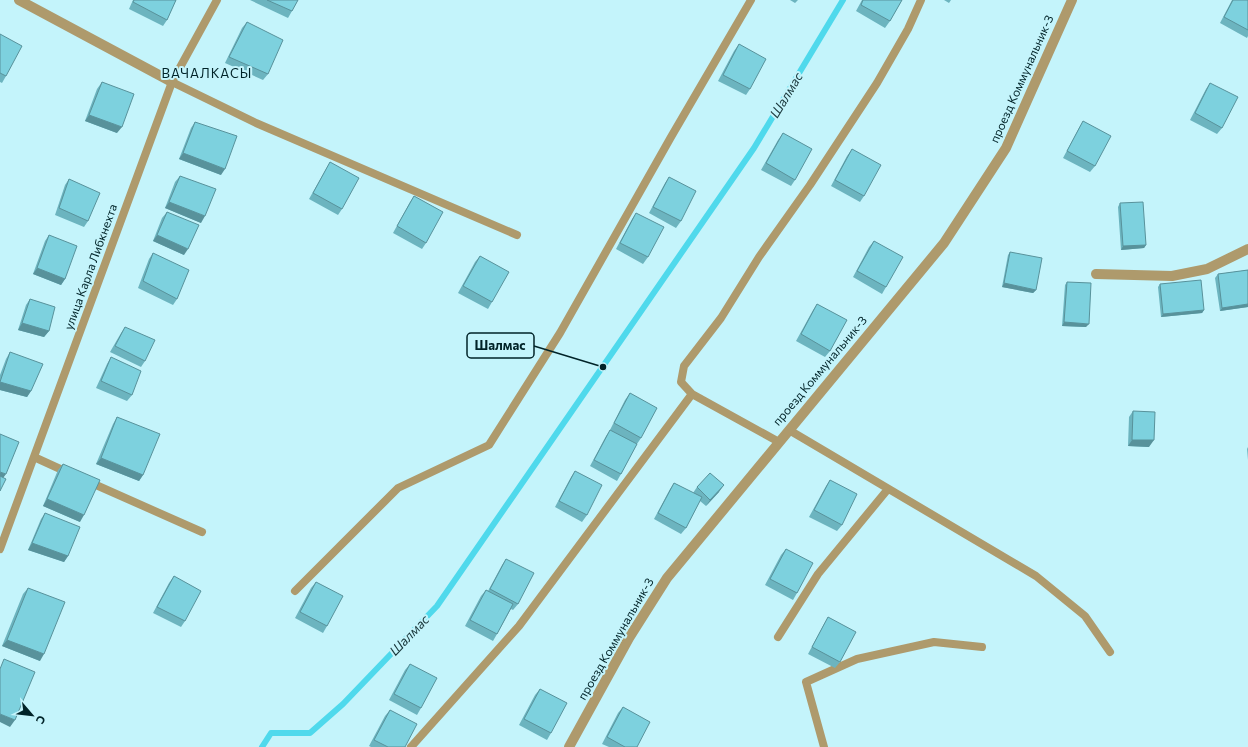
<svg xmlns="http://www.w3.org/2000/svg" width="1248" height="747" font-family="Commissioner,sans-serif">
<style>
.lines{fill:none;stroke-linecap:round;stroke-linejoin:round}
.stream{stroke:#4fd9ec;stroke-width:6}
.service{stroke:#ae9a6c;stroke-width:8}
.minor{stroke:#ae9a6c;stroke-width:10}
.wall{fill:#6cb4bf}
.shaded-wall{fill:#58929b}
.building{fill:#7dd1de;stroke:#58929b}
.labels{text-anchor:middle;stroke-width:4;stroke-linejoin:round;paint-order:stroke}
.street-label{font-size:12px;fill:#002328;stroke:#c4f4fb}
.neighbourhood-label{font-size:13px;letter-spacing:1px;fill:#002328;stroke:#c4f4fb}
.water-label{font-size:13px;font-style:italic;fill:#183539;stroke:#c4f4fb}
.leader{fill:none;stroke:#002328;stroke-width:1.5}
.callout-dot{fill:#002328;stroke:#c4f4fb;stroke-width:1.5}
.callout{fill:#c4f4fb;stroke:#002328;stroke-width:1.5}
.callout-label{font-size:13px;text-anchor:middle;font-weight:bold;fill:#002328}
</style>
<rect width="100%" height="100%" fill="#c4f4fb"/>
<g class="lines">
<path class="stream" d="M262 747 271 733H310L343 704 437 606 754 148 843 0"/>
<path class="service" d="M172 82 256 123 517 235
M789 430 1036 576 1085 616 1110 652
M779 442 692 394 681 382 684 366 721 318 759 257 810 185 877 83 908 29 921 0
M34 457 69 473
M87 481 202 532
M0 549 172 82 217 0
M295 591 398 488 489 445 560 333 671 137 751 0
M778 637 818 574 888 489
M411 747 519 626 692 394
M824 747 806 682 857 659 934 642 982 647"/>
<path class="minor" d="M19 0 172 82
M1096 274 1172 276 1207 269 1248 249
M569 747 629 638 667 578 944 243 1006 148 1072 0"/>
</g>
<path class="wall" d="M133 0H176L167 20 163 26 129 9Z
M250 0H298L292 11 288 18Z
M790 0H798L795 3Z
M862 0H902L890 21 885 28 856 11Z
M944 0H951L949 3Z
M1232 0H1248V36L1247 38 1220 23Z
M247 22 268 74 263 80 225 63 242 28Z
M0 34 6 76 2 83 0 82Z
M739 44 750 89 746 95 718 81 734 51Z
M102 82 117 133 85 121 97 89Z
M1210 83 1222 128 1217 134 1190 120 1206 89Z
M1083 121 1095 166 1090 172 1063 158 1079 128Z
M195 122 221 175 179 159 191 128Z
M783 133 795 180 791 186 761 170 778 140Z
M852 149 864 196 860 202 831 186 847 156Z
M330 162 342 209 338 215 309 199 326 169Z
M180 176 201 223 165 208 175 182Z
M669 177 681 221 676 228 649 213 665 183Z
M69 179 88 221 84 227 55 215 65 185Z
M414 196 426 243 422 249 393 233 410 202Z
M1120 203 1146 245 1144 248 1121 250 1118 207Z
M167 212 184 255 153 241 162 218Z
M636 213 648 257 643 264 616 249 632 219Z
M49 235 65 279 61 285 33 274 45 241Z
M874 241 886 287 882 294 853 277 869 247Z
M1010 252 1036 290 1033 293 1002 287 1008 255Z
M153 253 177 299 173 305 138 288 149 259Z
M480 256 492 302 488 309 458 293 475 262Z
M1248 270V307L1220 311 1215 278 1218 274Z
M1067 282 1086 327 1062 326 1065 285Z
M1160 284 1204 310 1202 313 1161 317 1158 287Z
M30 299 49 331 44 337 18 330 26 305Z
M817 304 830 351 825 357 796 341 813 310Z
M125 327 145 361 141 367 110 352 121 333Z
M10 352 31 391 27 397 0 390V375L6 359Z
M111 357 132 395 127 401 96 388 107 364Z
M630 393 641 438 637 444 621 474 617 481 590 466 606 436 610 430 625 400Z
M1133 411 1149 447 1128 446 1129 417Z
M117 417 143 475 139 481 96 464 113 424Z
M1248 447V460L1247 449Z
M63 464 80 522 43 506 58 470Z
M575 471 587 515 582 522 555 507 571 477Z
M830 480 842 525 837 531 809 517 826 486Z
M674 483 693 493 697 487 719 492 706 506 700 501 686 528 681 534 654 519 670 489Z
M45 513 68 556 64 562 28 550 41 519Z
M786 549 797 593 793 600 765 585 781 555Z
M506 559 518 604 513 610 511 609 497 634 493 641 465 626 481 596 486 590 488 591 502 565Z
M174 576 185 621 181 627 153 613 169 583Z
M316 582 327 626 323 633 295 618 311 588Z
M28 588 40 661 2 646 23 594Z
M828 617 840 662 835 668 808 654 824 624Z
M410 664 421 708 417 715 389 700 405 670Z
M540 689 551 733 547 740 519 725 535 695Z
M623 707 637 747H609L602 744 618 713Z
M390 710 405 747H371L369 746 385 716Z"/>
<path class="shaded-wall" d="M89 115 122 127 117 133 85 121Z
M183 153 225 169 221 175 179 159Z
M169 202 205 216 201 223 165 208Z
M157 235 188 249 184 255 153 241Z
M1146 245 1144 248 1121 250 1123 246Z
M37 268 65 279 61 285 33 274Z
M1004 283 1036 290 1033 293 1002 287Z
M1248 304V307L1220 311 1222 308Z
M1204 310 1202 313 1161 317 1163 314Z
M1064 322 1089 324 1086 327 1062 326Z
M22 323 49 331 44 337 18 330Z
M0 382 31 391 27 397 0 390Z
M1132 440H1154L1149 447 1128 446Z
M101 458 143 475 139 481 96 464Z
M0 472 6 474 1 481 0 480Z
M724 485 719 492 706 506 710 500Z
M47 499 84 515 80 522 43 506Z
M32 543 68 556 64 562 28 550Z
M7 640 44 654 40 661 2 646Z
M0 714 15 720 10 727 0 722Z"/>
<path class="building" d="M134 0H176L167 20 133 2Z
M267 0H298L292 11Z
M863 0H902L890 21 861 5Z
M1233 0H1248V30L1224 17Z
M247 22 283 40 268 74 229 57Z
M0 34 22 46 6 76 0 73Z
M739 44 766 59 750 89 723 75Z
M102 82 134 94 122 127 89 115Z
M1210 83 1238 97 1222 128 1195 113Z
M1083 121 1111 136 1095 166 1067 151Z
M195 122 237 136 225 169 183 153Z
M783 133 812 149 795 180 766 163Z
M852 149 881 165 864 196 835 180Z
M330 162 359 178 342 209 313 193Z
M180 176 216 189 205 216 169 202Z
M669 177 696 191 681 221 653 207Z
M69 179 100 193 88 221 59 208Z
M414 196 443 212 426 243 397 226Z
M1143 202 1146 245 1123 246 1120 203Z
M167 212 199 225 188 249 157 235Z
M636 213 664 227 648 257 620 243Z
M49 235 77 246 65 279 37 268Z
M874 241 903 257 886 287 857 271Z
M1010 252 1042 258 1036 290 1004 283Z
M153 253 189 270 177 299 143 281Z
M480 256 509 272 492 302 463 286Z
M1248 270V304L1222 308 1218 274Z
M1201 280 1204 310 1163 314 1160 284Z
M1067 282 1091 283 1089 324 1064 322Z
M30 299 55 307 49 331 22 323Z
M817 304 847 320 830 351 801 334Z
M125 327 155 340 145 361 115 346Z
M10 352 43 364 31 391 0 382Z
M111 357 141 371 132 395 101 381Z
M630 393 657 408 641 438 614 423Z
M1133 411 1155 412 1154 440H1132Z
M117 417 160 434 143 475 101 458Z
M610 430 637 444 621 474 594 460Z
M0 434 19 442 6 474 0 472Z
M63 464 100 480 84 515 47 499Z
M575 471 602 485 587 515 559 501Z
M710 473 724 485 710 500 697 487Z
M0 476 6 479 0 491Z
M830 480 857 494 842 525 814 510Z
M674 483 702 497 686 528 658 513Z
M45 513 80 527 68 556 32 543Z
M786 549 813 563 797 593 770 579Z
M506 559 534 573 518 604 490 589Z
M174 576 201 591 185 621 157 607Z
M316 582 343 596 327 626 300 612Z
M28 588 65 602 44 654 7 640Z
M486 590 513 604 497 634 470 620Z
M828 617 856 632 840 662 812 647Z
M4 659 35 672 15 720 0 714V669Z
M410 664 437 678 421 708 394 694Z
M540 689 567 703 551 733 524 719Z
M623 707 650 722 637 747H625L607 737Z
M390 710 417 724 405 747H388L374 740Z"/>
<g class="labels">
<g class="street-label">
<text transform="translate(1022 79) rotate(-66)" y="4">проезд Коммунальник-3</text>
<text transform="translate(91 267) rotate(-70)" y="4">улица Карла Либкнехта</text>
<text transform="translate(820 371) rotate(-50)" y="4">проезд Коммунальник-3</text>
<text transform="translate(616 639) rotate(-60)" y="4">проезд Коммунальник-3</text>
</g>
<g class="neighbourhood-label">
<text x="207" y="78">ВАЧАЛКАСЫ</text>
</g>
<g class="water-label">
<text transform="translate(786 95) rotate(-59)" y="5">Шалмас</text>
<text transform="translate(409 635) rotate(-46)" y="5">Шалмас</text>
</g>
</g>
<path class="leader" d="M603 367L534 346"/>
<circle class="callout-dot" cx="603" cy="367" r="4"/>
<rect class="callout" x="467" y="333" width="67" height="25" rx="4"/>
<g class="callout-label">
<text x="500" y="350">Шалмас</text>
</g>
<g transform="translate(32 715) rotate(118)" stroke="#c4f4fb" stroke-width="3" paint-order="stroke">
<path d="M0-3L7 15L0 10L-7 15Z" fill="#002328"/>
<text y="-6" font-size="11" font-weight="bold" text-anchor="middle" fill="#002328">С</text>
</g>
</svg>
